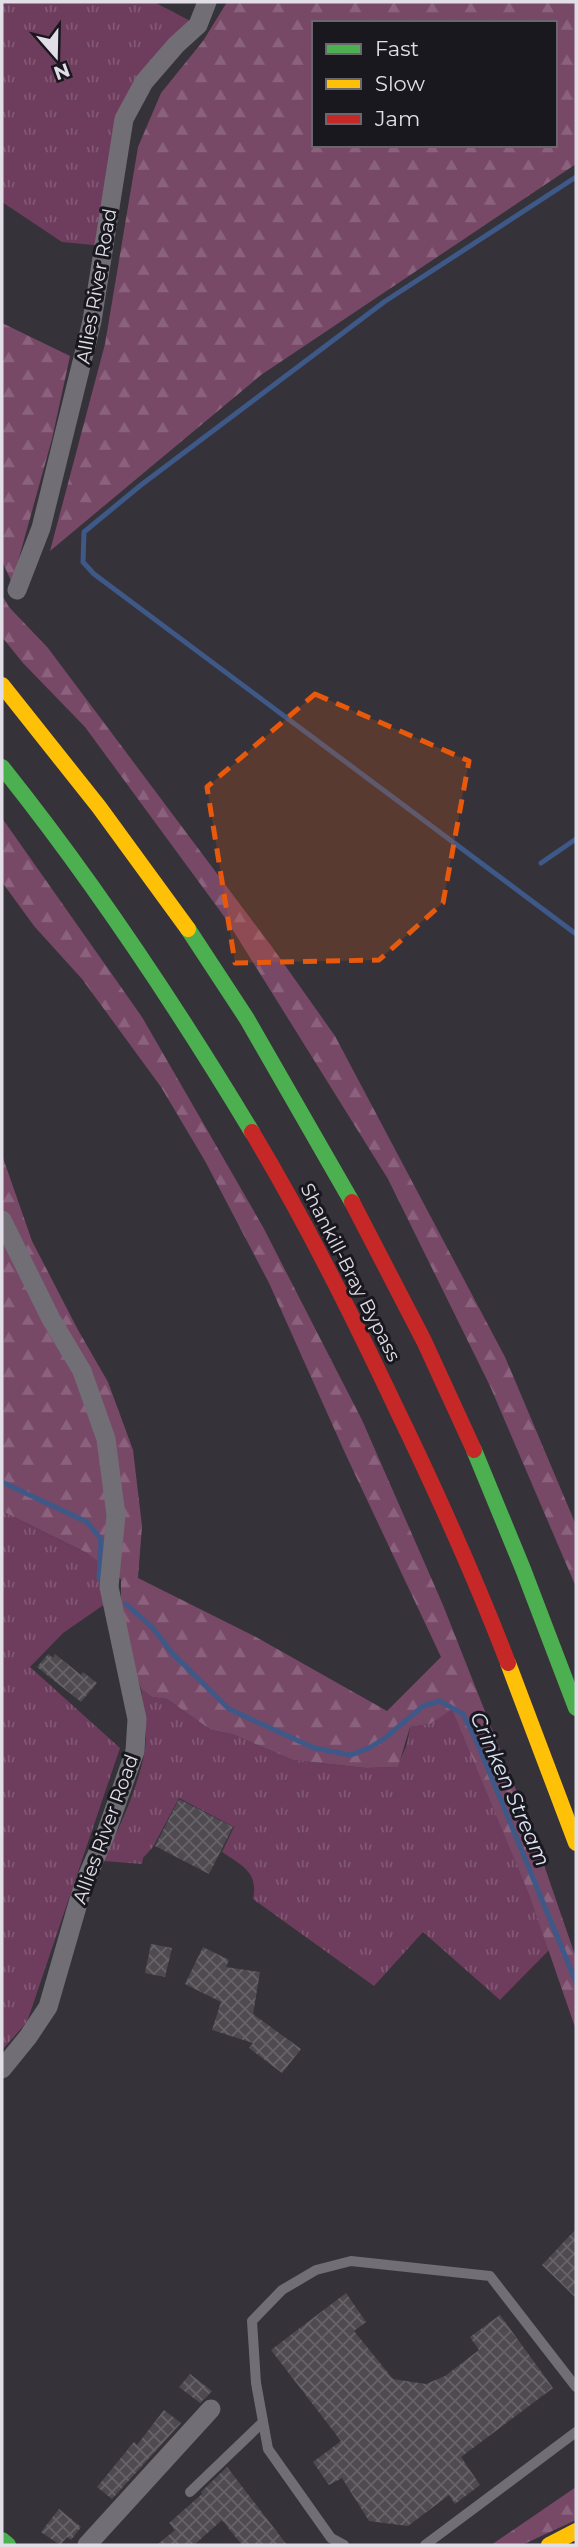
<svg xmlns="http://www.w3.org/2000/svg" width="578" height="2547" font-family="Montserrat,sans-serif">
<style>
.grass{fill:url(#grass-tufts)}
.forest{fill:url(#forest-firs);fill-rule:evenodd}
.lines{fill:none;stroke-linecap:round;stroke-linejoin:round}
.stream{stroke:#3e5988;stroke-width:5}
.building{fill:url(#building-cross-hatch)}
.lane{stroke:#716e76;stroke-width:10}
.street{stroke:#716e76;stroke-width:19}
.fast{stroke:#4caf50;stroke-width:16}
.slow{stroke:#ffc107;stroke-width:16}
.jam{stroke:#c62828;stroke-width:16}
.marked{fill:#e8590c;fill-opacity:0.2;stroke:#e8590c;stroke-width:5;stroke-dasharray:14 9;stroke-linejoin:round}
.labels{text-anchor:middle;stroke-width:6;stroke-linejoin:round;paint-order:stroke}
.street-label{font-size:19px;fill:#e1dee8;stroke:#1a181f}
.water-label{font-size:21px;font-style:italic;fill:#dbe4f4;stroke:#1a181f}
</style>
<defs>
<pattern id="grass-tufts" width="24" height="20" patternUnits="userSpaceOnUse" patternTransform="scale(1.75)"><rect width="24" height="20" fill="#6e3d5d"/><path d="M3 7l-1-3M5 7V3M7 7l1-3M15 17l-1-3M17 17v-4M19 17l1-3" fill="none" stroke="#825974"/></pattern>
<pattern id="forest-firs" width="22" height="20" patternUnits="userSpaceOnUse" patternTransform="scale(1.75)"><rect width="22" height="20" fill="#784867"/><path d="M5 1l3.5 6h-7zM16 11l3.5 6h-7z" fill="#8b627d"/></pattern>
<pattern id="building-cross-hatch" width="8" height="8" patternUnits="userSpaceOnUse" patternTransform="scale(1.75)"><rect width="8" height="8" fill="#4e4a50"/><path d="M0 0l8 8M0 8l8-8" fill="none" stroke="#676469"/></pattern>
</defs>
<rect width="100%" height="100%" fill="#35323a"/>
<path class="grass" d="M2 2H154L198 25 124 119 104 246 62 242 2 202Z
M2 1511 107 1563 105 1604 63 1633 30 1667 120 1748 27 2022 2 2050Z
M441 1657 555 1944 500 2000 423 1932 374 1986 253 1899C259 1872 241 1865 222 1852L234 1827 179 1798 153 1847 143 1858 142 1864 103 1861C120 1827 144 1776 146 1738 146 1722 143 1705 141 1689L152 1697 167 1699 211 1730 232 1734 293 1760 366 1768 397 1767 407 1744 410 1727 430 1724Z"/>
<path class="forest" d="M227 2H576V164L261 375 50 551 105 344 138 147 161 93 203 41ZM314 23H555V145H314Z
M2 323 70 356 52 439 12 583 2 561Z
M2 595 9 607 48 648 272 947 335 1036 505 1357 576 1525V1587L490 1386 388 1179 226 919 85 727 23 663 2 637Z
M2 818 142 1017 263 1227 362 1420 443 1605 533 1833 576 1958V2030L529 1894 452 1709 430 1724 410 1727 398 1767 366 1768 293 1760 232 1734 211 1730 167 1699 152 1697 141 1689 133 1663 121 1601V1579L87 1553 2 1511V1155L32 1241 78 1330 108 1382 133 1450 142 1526 138 1578 256 1637 387 1711 441 1657 345 1453 269 1283 205 1161 161 1087 82 979 34 926 2 882Z
M576 2487V2520L522 2545H491Z"/>
<g class="lines">
<path class="stream" d="M576 177 384 302 141 485 84 532 83 562 94 574 576 934
M541 863 576 839
M2 1482 87 1522 101 1539 99 1579
M126 1604 152 1627 173 1654 229 1709 314 1748 351 1755 369 1748 385 1738 423 1706 440 1701 463 1714 476 1740 576 1982"/>
</g>
<path class="building" d="M48 1654 53 1658 55 1654 81 1675 83 1672 97 1683 81 1702 37 1667Z
M179 1799 233 1827 209 1874 155 1846Z
M151 1944 172 1948 165 1977 145 1973Z
M203 1947 229 1960 226 1967 260 1972 253 2014 301 2049 282 2073 249 2048 253 2043 212 2030 221 2002 185 1984Z
M576 2229V2298L542 2265Z
M346 2293 366 2322 354 2331 393 2379 426 2384 445 2376 479 2350 470 2337 500 2315 553 2388 461 2457 480 2485 455 2504 449 2495 408 2526 369 2521 342 2478 329 2485 313 2462 341 2441 271 2350Z
M190 2374 212 2391 200 2403 179 2387Z
M164 2410 181 2423 112 2499 97 2487 134 2442 137 2445Z
M227 2467 287 2545H242L222 2520 194 2545H157L175 2530 169 2523 202 2494 201 2492Z
M59 2509 81 2527 71 2540 67 2537 60 2545 41 2532Z"/>
<g class="lines">
<path class="lane" d="M190 2492 263 2422
M344 2545 331 2538 268 2449 256 2383 252 2321 282 2290 316 2270 351 2261 490 2276 576 2387
M425 2545 576 2432"/>
<path class="street" d="M17 590 41 528 92 321 124 119 144 82 176 45 198 25 207 2
M2 1220 51 1319 82 1371 106 1439 116 1515 109 1587 137 1719 135 1751 105 1836 83 1886 48 2007 28 2037 2 2069
M87 2545 211 2409"/>
<path class="fast" d="M2 767C94 882 176 1006 252 1132
M188 929 247 1019 352 1202
M474 1450 523 1569 576 1708
M2 2540 8 2545"/>
<path class="slow" d="M2 685 99 807 188 929
M508 1663 576 1843
M549 2545 576 2531"/>
<path class="jam" d="M252 1132C306 1222 352 1315 397 1410 437 1493 475 1577 508 1663
M352 1202 424 1341 474 1450"/>
</g>
<path class="marked" d="M315 694 469 761 443 903 379 960 235 963 207 787Z"/>
<g class="labels">
<g class="street-label">
<text transform="translate(96 286) rotate(-80)" y="7">Allies River Road</text>
<text transform="translate(351 1272) rotate(63)" y="7">Shankill-Bray Bypass</text>
<text transform="translate(105 1829) rotate(-70)" y="7">Allies River Road</text>
</g>
<g class="water-label">
<text transform="translate(510 1789) rotate(66)" y="7">Crinken Stream</text>
</g>
</g>
<rect width="578" height="2547" fill="none" stroke="#e1dee8" stroke-width="7"/>
<rect x="312" y="21" width="245" height="126" fill="#1a181f" stroke="#6a676f" stroke-width="2"/>
<rect x="326" y="44" width="35" height="10" fill="#4caf50" stroke="#6a676f" stroke-width="2"/>
<text x="375" y="56" font-size="21" fill="#e1dee8">Fast</text>
<rect x="326" y="79" width="35" height="10" fill="#ffc107" stroke="#6a676f" stroke-width="2"/>
<text x="375" y="91" font-size="21" fill="#e1dee8">Slow</text>
<rect x="326" y="114" width="35" height="10" fill="#c62828" stroke="#6a676f" stroke-width="2"/>
<text x="375" y="126" font-size="21" fill="#e1dee8">Jam</text>
<g transform="translate(56 56) rotate(160)" stroke="#1a181f" stroke-width="5" paint-order="stroke">
<path d="M0-5L12 26L0 18L-12 26Z" fill="#e1dee8"/>
<text y="-10" font-size="19" font-weight="bold" text-anchor="middle" fill="#e1dee8">N</text>
</g>
</svg>
